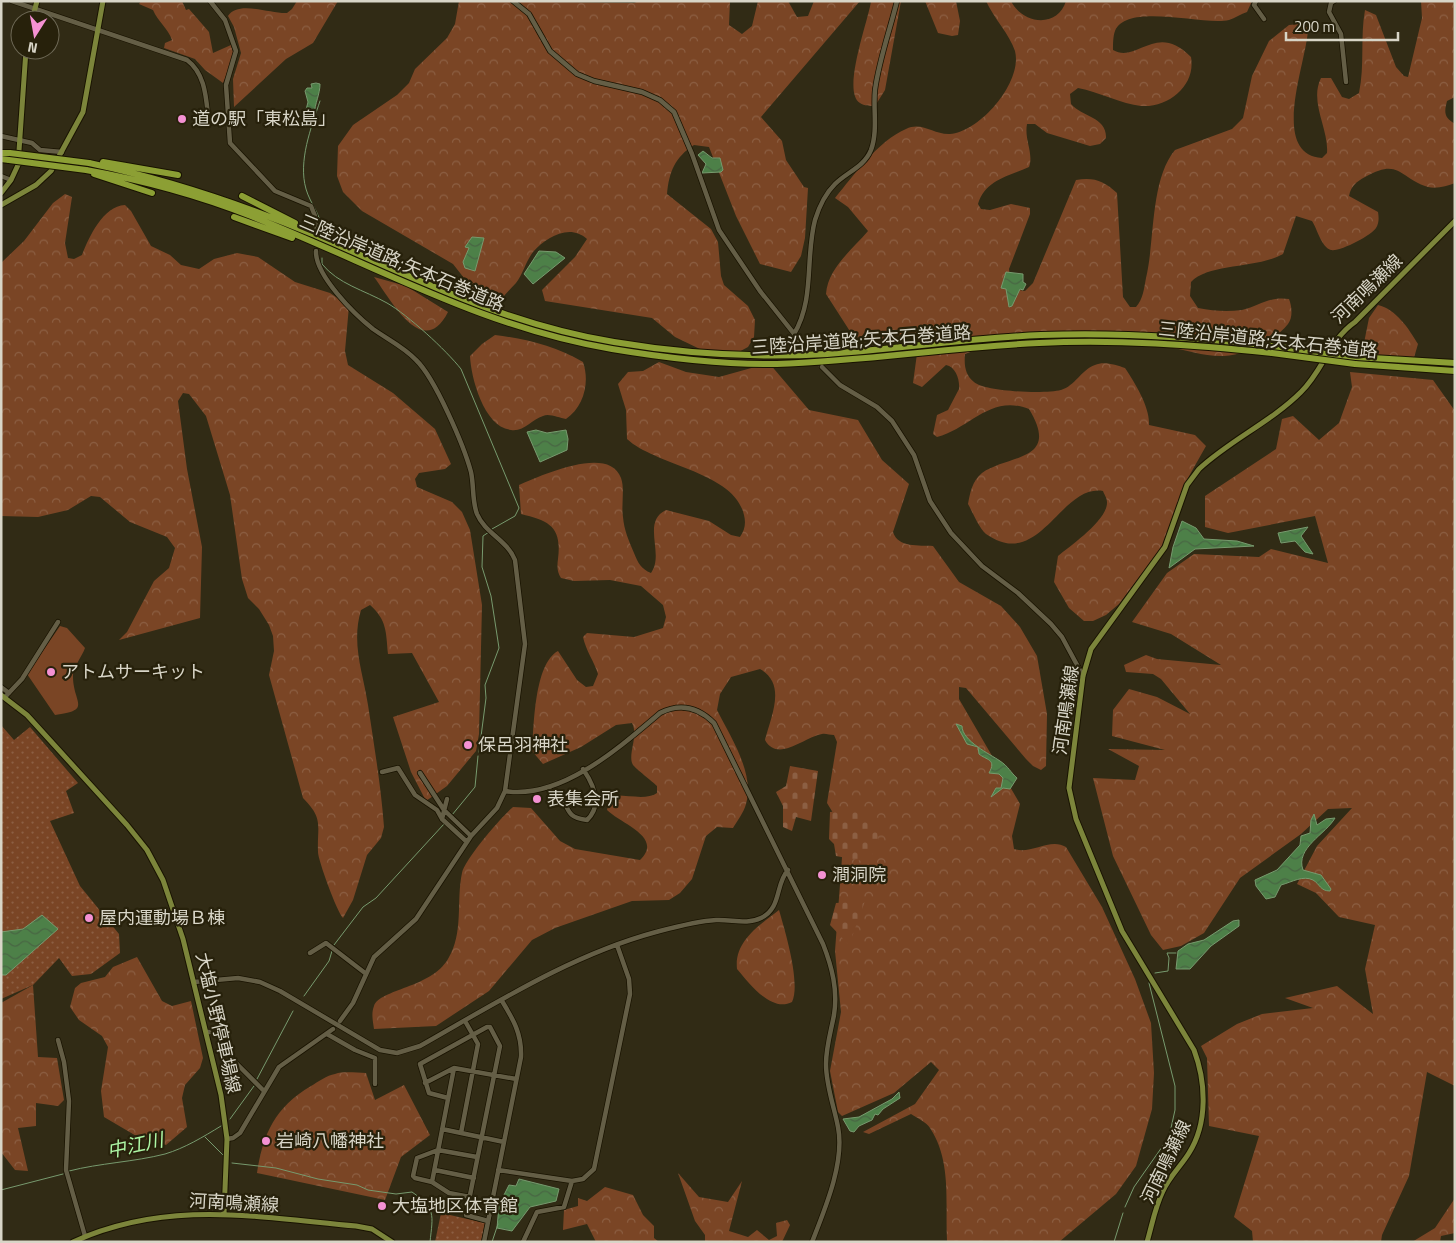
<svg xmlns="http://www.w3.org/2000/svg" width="1456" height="1243" font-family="'Titillium Web','Noto Sans JP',sans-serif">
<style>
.green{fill:#7a4525}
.forest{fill:url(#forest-crowns)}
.cemetery{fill:url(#cemetery-stones)}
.park{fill:url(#park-dots)}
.water{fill:url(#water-waves);stroke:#779a6e}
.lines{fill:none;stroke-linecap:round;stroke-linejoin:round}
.stream{stroke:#779a6e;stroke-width:1}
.minor-tunnel{stroke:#4a4430;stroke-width:4.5;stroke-dasharray:4.5 2;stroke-linecap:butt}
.minor-casing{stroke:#191301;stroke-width:6}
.major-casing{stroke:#191301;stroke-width:7}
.highway-casing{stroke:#191301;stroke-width:8}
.minor{stroke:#645e46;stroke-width:4.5}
.major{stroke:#7c853b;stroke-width:5}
.highway{stroke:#8c9f34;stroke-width:6}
.highway-bridge-casing{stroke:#191301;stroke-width:8;stroke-linecap:butt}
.highway-bridge{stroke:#8c9f34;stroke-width:6}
.poi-dot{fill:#f491d3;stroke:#27210b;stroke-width:2}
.labels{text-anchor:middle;stroke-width:4.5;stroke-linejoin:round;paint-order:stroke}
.poi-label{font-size:18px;fill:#d8d5c7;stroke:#27210b;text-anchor:start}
.street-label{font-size:18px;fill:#d8d5c7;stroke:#27210b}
.water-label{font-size:19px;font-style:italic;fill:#adf7a5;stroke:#27210b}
</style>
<defs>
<pattern id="forest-crowns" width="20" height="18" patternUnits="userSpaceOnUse" patternTransform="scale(1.25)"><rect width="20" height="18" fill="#7a4525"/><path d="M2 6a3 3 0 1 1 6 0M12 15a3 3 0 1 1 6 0" fill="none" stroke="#8c5f43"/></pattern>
<pattern id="cemetery-stones" width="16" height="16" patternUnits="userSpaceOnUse" patternTransform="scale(1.25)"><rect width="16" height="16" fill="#7a4525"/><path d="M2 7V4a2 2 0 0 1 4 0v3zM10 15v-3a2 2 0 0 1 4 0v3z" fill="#8c5f43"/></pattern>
<pattern id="park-dots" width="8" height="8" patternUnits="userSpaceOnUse" patternTransform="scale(1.25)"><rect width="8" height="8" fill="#7a4525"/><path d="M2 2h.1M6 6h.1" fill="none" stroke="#8c5f43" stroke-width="1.8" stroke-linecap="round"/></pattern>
<pattern id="water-waves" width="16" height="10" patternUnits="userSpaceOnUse" patternTransform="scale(1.25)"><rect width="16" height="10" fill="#4d8048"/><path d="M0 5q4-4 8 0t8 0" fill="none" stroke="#486643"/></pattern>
</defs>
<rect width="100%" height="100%" fill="#312b15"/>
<path class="green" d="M60 626 67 628 85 648C82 657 72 668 73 678 74 704 92 710 55 715L27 674Z"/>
<path class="forest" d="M141 1H182L186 10 189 9 209 32 213 53 231 45 234 56 223 83 205 70 195 59 164 48 165 43 172 40C168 28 158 22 153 10L139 4Z
M297 1H338L313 43 286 59 234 107 233 79 241 53 234 27 228 16C238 0 270 14 287 13L292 9Z
M459 1 634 3 639 1H730L729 25 742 34 752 26 758 1H788L797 17 808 16 814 1H860L761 117 782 141 786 160 804 187 808 188 805 238 801 256 791 272 760 264 736 216 709 147 694 145C675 157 669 172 667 194L711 229 718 242 721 276 724 285 748 306 755 320 754 337 748 347 735 354 704 351 675 337 652 318 545 301 542 290 575 257 587 239C570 223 546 237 533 252 526 261 523 274 516 283 506 293 497 304 488 315L464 278 453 264 362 211 343 192 337 176 338 146 353 125 397 95 409 83 415 69 447 38 455 24Z
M871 1H901L885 90 875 106C871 106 864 106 860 103 841 92 869 19 871 1Z
M925 1H956L960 21 958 35 952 36 938 33Z
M986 1H1011C1023 25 1058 28 1066 1H1252L1247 12C1241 14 1235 18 1229 20 1204 26 1127 2 1115 31 1113 36 1113 44 1113 50 1137 64 1156 21 1191 57 1196 85 1169 108 1141 106 1122 104 1099 92 1078 88L1070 94 1071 104C1082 117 1107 117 1106 138L1100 144 1090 146 1047 133 1035 124H1027C1024 140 1034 153 1029 167 1009 176 985 180 978 204L981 209 990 210 1011 204 1030 208V214L1009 269 1010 278 1019 290 1025 291 1033 283 1076 180C1094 177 1104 181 1117 193L1123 297 1130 307H1136C1143 299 1144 289 1146 278 1155 241 1150 180 1175 150L1232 129 1243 118 1252 76 1269 41 1289 25 1299 24 1308 28C1308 59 1268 154 1322 158L1327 153C1329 129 1309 102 1321 78H1331L1342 97 1349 99 1359 93C1365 65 1360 37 1365 10L1376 15 1396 67 1404 76 1408 77 1422 18 1421 1H1455V97L1447 101C1444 113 1444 117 1455 124V183C1447 186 1437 189 1428 187 1399 178 1400 157 1365 177 1356 182 1351 186 1349 196L1378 212C1379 218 1379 223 1376 228 1372 235 1340 252 1331 250 1321 247 1317 228 1312 221L1296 216 1283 254C1257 269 1209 263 1191 282L1190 296 1198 308C1213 311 1227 312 1242 310 1260 306 1269 296 1289 299 1292 307 1293 317 1288 324 1276 340 1243 356 1224 356 1206 357 1186 350 1168 347 1100 338 1030 329 965 354 964 365 965 375 974 382 985 392 1046 394 1061 390 1075 386 1081 370 1095 365 1104 361 1116 365 1125 368 1135 383 1150 407 1149 425L1195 435 1206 446 1184 485 1163 545 1119 604 1106 615 1093 621H1084L1069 608 1054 582 1058 556C1070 546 1108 520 1107 502 1107 498 1104 494 1103 491 1060 484 1040 572 986 534 979 528 973 513 968 504 970 493 972 481 982 473 1009 454 1061 462 1029 409 990 394 971 428 937 437L933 434 937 415 948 410 959 389C960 380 956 367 946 365L922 387 913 383 919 339C908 326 895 339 881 340 871 340 862 339 853 336L826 294C828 268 852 250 868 231L848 207 835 198C854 175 878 141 906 129 922 121 934 135 950 134 980 132 1023 82 1015 51 1010 35 993 17 986 1Z
M65 194 72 197 65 243 68 258 74 259 82 255C89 237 103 206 125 205L131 211 151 246 170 255 181 265 199 269 214 259 237 253 258 257 295 282 330 293 349 306 345 351 348 365 393 393 435 429 451 464 445 469 419 473 415 479 417 487 452 502 462 512 470 530 482 605 479 734 476 751 447 786 426 801 411 772 393 717 439 702 412 653 388 654C386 632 387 620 370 605L361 610C351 644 363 672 368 705 374 745 381 786 384 827L381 838 367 855 353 900 343 918C337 912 318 860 318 852 317 825 324 819 303 798L269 675 274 651 273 636 269 625 259 609 248 598 242 579 230 495 206 416 189 394 183 393 178 401 187 469 202 547 200 618 119 640 127 632 154 581 169 568 175 548 167 537 130 522 100 497 91 496 68 510 38 517 1 516V263L24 241 53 203Z
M374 277 406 286 448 312C423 361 391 300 374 277Z
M1378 305C1396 309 1409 329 1418 344L1413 361C1396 368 1377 365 1361 358L1369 318Z
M495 335C527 339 555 346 583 362 590 382 584 407 566 419 559 418 549 413 543 416 532 419 524 432 511 430 484 427 471 378 470 356L482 344Z
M659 362 686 372 719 377 769 363 809 410 858 420 882 460 909 484 893 532C898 548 919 545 933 546L959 582 1001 606 1020 627 1037 656 1047 714 1046 766 1041 770 1033 766 1026 759 966 688 959 687V699L1020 804 1012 836 1014 849C1031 855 1050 837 1066 847L1102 907 1135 979 1151 1023 1154 1073 1152 1109 1136 1166 1116 1194 1059 1242 947 1241C945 1203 952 1161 930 1128 926 1122 917 1118 911 1114L869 1134 863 1132 915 1104 939 1070 931 1062 894 1093 842 1116 838 1112 830 1071 841 1012 835 951 844 831 827 803 837 742 834 735C830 735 825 733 822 734 804 737 778 763 765 740 771 716 787 684 760 669L731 677 720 694 717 710C730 736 755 773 746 804 744 812 737 821 733 828L717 827 706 836 692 879 680 893 669 900 632 901 555 928 532 940 489 991 436 1026 374 1029C373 1021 371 1014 374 1006 380 989 431 988 448 959 464 933 456 901 462 873 464 860 502 816 513 807L531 808 560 841 575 849 640 860C664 837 621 824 607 810L611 796C625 794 646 801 657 793V786C652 781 636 769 633 765 627 755 639 736 632 723L616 725 581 747 543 764 532 751C534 727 534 664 558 651L577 680 586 687 593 686 598 674C594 661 586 651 583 637L587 633 634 637 663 628 666 617 663 605 641 586 610 580 574 581 561 578C557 572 557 566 558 559 562 527 550 521 521 514L519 485C540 476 609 444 621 478 625 489 621 505 623 517 624 530 629 541 634 553 638 563 641 569 651 573 665 554 641 522 666 510L709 521 731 535 740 537C745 530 746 523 744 515 735 472 656 466 627 439L626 410 618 384 628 372 643 371Z
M1350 372 1433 380 1455 411V1086L1427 1072 1409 1176 1382 1235 1381 1242H1253L1252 1231 1234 1217 1259 1136 1209 1126 1207 1058 1201 1046 1237 1024 1262 1014 1313 1008 1285 998 1337 986 1373 1014 1365 969 1375 925 1339 917 1316 893 1297 884 1317 846 1352 808 1328 809 1301 834 1240 878 1204 933 1181 946 1163 950 1151 935 1113 856 1093 778 1135 780 1139 766 1108 749 1165 750 1112 736 1113 710 1129 689 1157 697 1190 714 1161 679 1153 674 1126 672 1124 665 1146 655 1157 659 1221 665 1171 634 1132 622 1167 573 1194 554 1259 557 1271 549 1328 563 1315 516 1228 533 1205 527V496L1276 449 1282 419 1293 416 1319 440 1339 423 1352 387Z
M779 910C785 931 801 983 792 1002 771 1013 749 983 737 969 734 941 760 925 779 910Z
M137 957 162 1001 172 1006 191 1001 203 1058 200 1068 185 1085 182 1098 187 1127 166 1145 138 1137 104 1117 101 1091 108 1047 102 1036 79 1020 70 1007 75 988 81 983 105 977 113 967Z
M33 985 38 1057 57 1058 64 1100 58 1106 36 1103V1126L18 1128 28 1171 15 1170 1 1152V1003Z
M366 1073 375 1100 404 1085 430 1135 401 1157 385 1200 257 1173C263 1134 275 1107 311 1086 318 1082 327 1075 335 1074 344 1071 356 1073 366 1073Z
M678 1173 699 1197 728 1202 742 1181 729 1231 748 1237 757 1230 769 1240 777 1236 776 1223 787 1220 790 1225 782 1242H705V1235L695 1221Z
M605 1187 633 1195 643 1215 654 1226V1238L659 1242H596L587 1224 563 1230 564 1210 578 1206V1198L587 1201Z
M1455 1198V1233L1441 1236 1440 1242H1412L1435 1228Z"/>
<path class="cemetery" d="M790 766 818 771 811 821 796 817 792 831 783 827V806L776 792 786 786Z
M853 809 875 821 879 842 868 862 836 856 834 844 829 839 830 812Z
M865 901 849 945 830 925 836 903Z"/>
<path class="park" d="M1 725 14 740 30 727 78 783 66 791 74 813 50 821 80 886 119 934 120 953 91 974 72 976 59 958 33 985 1 999Z
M441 1213 485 1223 481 1242H435Z"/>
<path class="water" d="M316 83 320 84C320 94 315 103 314 115L306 110 308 102 305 91 307 88H312L311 84Z
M703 151 712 158H720L723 170 721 172 702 173 706 164 698 155Z
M472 237 484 238 475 271 465 268 463 262 469 248 465 247Z
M539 251 556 252 565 258 533 284 524 274Z
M1006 272 1023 274V282L1026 284 1023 290 1020 289 1012 306 1009 307 1006 289 1001 288Z
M536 430 547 433 566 430 568 439 567 450 540 462 527 432Z
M1182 521 1196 528 1204 539 1237 541 1254 546 1195 549 1169 568 1173 547Z
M1308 527 1301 536 1313 554 1305 552 1295 541 1281 543 1278 533Z
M956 724 962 726C962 741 990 754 1000 761 1008 766 1011 773 1017 778L1010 789 1003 788 991 797 996 788H1001L1003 778 999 774 989 773C997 759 986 760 979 754L978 747 967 744Z
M1314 814 1317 825 1326 819 1335 818C1326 834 1295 848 1303 870L1321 875 1331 889 1330 891C1320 891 1320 884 1313 880 1303 875 1292 882 1281 885L1275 897 1266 899 1256 886 1255 880 1277 870 1300 845 1301 836 1310 833 1311 820Z
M42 915 58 929 6 975H1V932L23 929Z
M1239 920V926L1211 946 1190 969H1176L1178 951 1188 944 1204 940 1233 921Z
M899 1092 900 1098 883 1109 878 1115 875 1114 872 1120 859 1126 854 1132 850 1131 843 1119 859 1117 892 1099Z
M519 1179 559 1189 556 1201 530 1207 512 1231 497 1228 499 1205 509 1185 516 1186Z"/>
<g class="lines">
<path class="stream" d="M320 101C311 128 298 161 306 189 310 203 320 214 322 228
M322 258V264C338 284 364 290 387 303 408 315 446 350 461 369L519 508 515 516 492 529
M479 752 486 698 485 685 499 648 491 596 482 567 483 536 489 532
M452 815 475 787 478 756
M334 945 363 907 376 898 444 824
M1155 973 1168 971 1169 958 1167 953H1176
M304 996 329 961 332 951
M257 1079 293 1011
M230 1119 254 1086
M205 1137 224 1156
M232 1163 276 1168 318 1179 357 1185 368 1190 396 1194 412 1192C436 1209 433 1214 430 1242
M69 1171C100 1163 134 1162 165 1154 185 1148 203 1137 221 1126
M1 1190 63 1174
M1125 1207 1134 1187 1169 1137 1175 1110V1086L1149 983
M492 1242 498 1224
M1114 1242 1123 1213"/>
<path class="minor-tunnel" d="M803 345 822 367"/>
<defs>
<path id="minor" d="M12 1 187 60C207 75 206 102 209 124
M210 1 225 20 236 51 226 85 230 143 275 191 311 206 315 216 316 229
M513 1 529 14 550 51 577 74 594 81 642 92 660 100 674 112 692 154 719 230 760 291 803 345
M1256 1 1254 5 1264 19
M1334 1 1331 3 1329 12 1341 34 1346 82
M1 136 32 143 40 150 62 152
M1 176 11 180
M316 251C315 275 354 314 373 329 387 339 404 347 416 360 435 378 464 446 471 472 474 486 472 501 477 514 485 533 507 540 515 560L525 644 505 791 497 808 471 836 416 919 374 957 353 1003 340 1021
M794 334C815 299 805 258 815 220 819 207 826 193 835 184 847 172 864 167 871 150 878 131 873 109 875 90 879 60 890 30 897 1
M822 367 840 385 877 407 892 421 914 455 930 501 951 533 982 566 1018 593 1051 624 1062 637 1083 676
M1 687 9 693
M5 697 22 679 58 622
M382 772 398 768 415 795 437 810 442 819 467 842
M420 773 444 810 471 836
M549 789 554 795 563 799C569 813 570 818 587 820 603 805 594 785 583 769
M505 791C561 800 620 747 660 713 680 703 698 707 714 723L823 944C832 967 838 990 834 1015 831 1031 826 1047 826 1064 826 1086 834 1106 838 1127 845 1162 825 1209 812 1242
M442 819 447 799
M310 953 326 943 365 973
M194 982 238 978 260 982 280 991 380 1050 397 1053 420 1046C496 1003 571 955 656 932 675 927 697 921 716 920 731 919 747 925 761 918 782 908 775 884 788 870
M207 1032H214L217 1034 233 1060 264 1091
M327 1034 355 1050 375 1058V1084
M58 1040 64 1062 69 1101 66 1170 85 1236
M425 1083 454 1068
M448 1098 429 1093 420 1064 487 1027H490L500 1046 466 1215 488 1221
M442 1129 504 1142
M461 1133 478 1044 465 1021
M227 1139 233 1138 240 1133 279 1067 333 1029
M435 1170 474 1178
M498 1170 572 1181 583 1179 594 1169 630 994 629 979 617 945
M432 1182 415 1178 413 1176 417 1158 438 1150 477 1157
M470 1197 449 1193 432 1182 454 1068 516 1079
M484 1242 521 1057C522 1034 513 1019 502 1001
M523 1242 537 1212 564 1207 572 1181"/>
<path id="major" d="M32 20 37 1
M1 193 11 180 18 165 26 50
M1 205 36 185 51 171 83 112 103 1
M1 695 27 715 127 825 147 850 163 880 183 939 221 1095 227 1139 224 1214
M73 1242C167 1199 257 1217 356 1226L372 1229 392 1242
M1147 1242C1152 1225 1155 1207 1163 1191 1169 1177 1181 1166 1189 1153 1208 1123 1206 1082 1194 1050L1122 931 1076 819 1069 788 1083 676 1091 649 1165 547 1187 485 1199 469C1230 440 1271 422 1301 392 1323 371 1329 340 1355 322L1455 221"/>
<path id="highway" d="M1 153H10
M1 159 9 160
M103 162 178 175
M89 163C165 179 238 203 310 233 411 276 503 324 614 342 685 354 756 358 827 354 899 349 969 338 1041 335 1119 332 1195 337 1273 346
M86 170C142 180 198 195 251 216 371 263 483 328 612 349 666 358 722 365 777 364 865 361 952 347 1039 343 1117 339 1194 345 1272 353
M94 174 152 193
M242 196 295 223
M234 217 292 238
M1356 357 1455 363
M1355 364 1455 371"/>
</defs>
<use href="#minor" class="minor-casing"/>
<use href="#major" class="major-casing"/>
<use href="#highway" class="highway-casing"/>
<use href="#minor" class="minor"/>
<use href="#major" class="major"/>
<use href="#highway" class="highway"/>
<defs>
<path id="highway-bridge" d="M10 153 89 163
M9 160 86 170
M1273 346 1356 357
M1272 353 1355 364"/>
</defs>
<use href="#highway-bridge" class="highway-bridge-casing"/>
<use href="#highway-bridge" class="highway-bridge"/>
</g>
<g class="poi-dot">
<circle cx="182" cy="119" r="5"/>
<circle cx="51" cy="672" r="5"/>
<circle cx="468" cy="745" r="5"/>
<circle cx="537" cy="799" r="5"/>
<circle cx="822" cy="875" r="5"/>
<circle cx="89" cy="918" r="5"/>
<circle cx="266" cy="1141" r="5"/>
<circle cx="382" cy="1206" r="5"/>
</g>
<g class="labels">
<g class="poi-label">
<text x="192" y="125">道の駅「東松島」</text>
<text x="61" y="678">アトムサーキット</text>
<text x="478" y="751">保呂羽神社</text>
<text x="547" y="805">表集会所</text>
<text x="832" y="881">澗洞院</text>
<text x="99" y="924">屋内運動場Ｂ棟</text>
<text x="276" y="1147">岩崎八幡神社</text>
<text x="392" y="1212">大塩地区体育館</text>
</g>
<g class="street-label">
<text transform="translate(402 263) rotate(23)" y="6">三陸沿岸道路;矢本石巻道路</text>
<text transform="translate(1367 289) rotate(-44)" y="6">河南鳴瀬線</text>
<text transform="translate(861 340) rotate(-4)" y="6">三陸沿岸道路;矢本石巻道路</text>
<text transform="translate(1268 340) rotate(6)" y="6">三陸沿岸道路;矢本石巻道路</text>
<text transform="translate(1066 710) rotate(-82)" y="6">河南鳴瀬線</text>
<text transform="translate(218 1023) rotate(77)" y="6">大塩小野停車場線</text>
<text transform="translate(1166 1162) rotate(-64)" y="6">河南鳴瀬線</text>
<text transform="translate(234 1203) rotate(3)" y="6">河南鳴瀬線</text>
</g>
<g class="water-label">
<text transform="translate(135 1145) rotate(-12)" y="7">中江川</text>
</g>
</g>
<rect width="1456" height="1243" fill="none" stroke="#d8d5c7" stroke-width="5"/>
<g transform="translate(35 35) rotate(191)"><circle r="24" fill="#27210b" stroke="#6e6956"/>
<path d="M0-4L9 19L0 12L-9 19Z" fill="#f491d3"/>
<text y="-8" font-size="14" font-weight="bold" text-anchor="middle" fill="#d8d5c7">N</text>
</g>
<path d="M1286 32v8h112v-8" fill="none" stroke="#d8d5c7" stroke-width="2.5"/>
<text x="1294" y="32" font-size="15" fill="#d8d5c7" stroke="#27210b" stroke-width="4" paint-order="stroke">200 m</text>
</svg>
